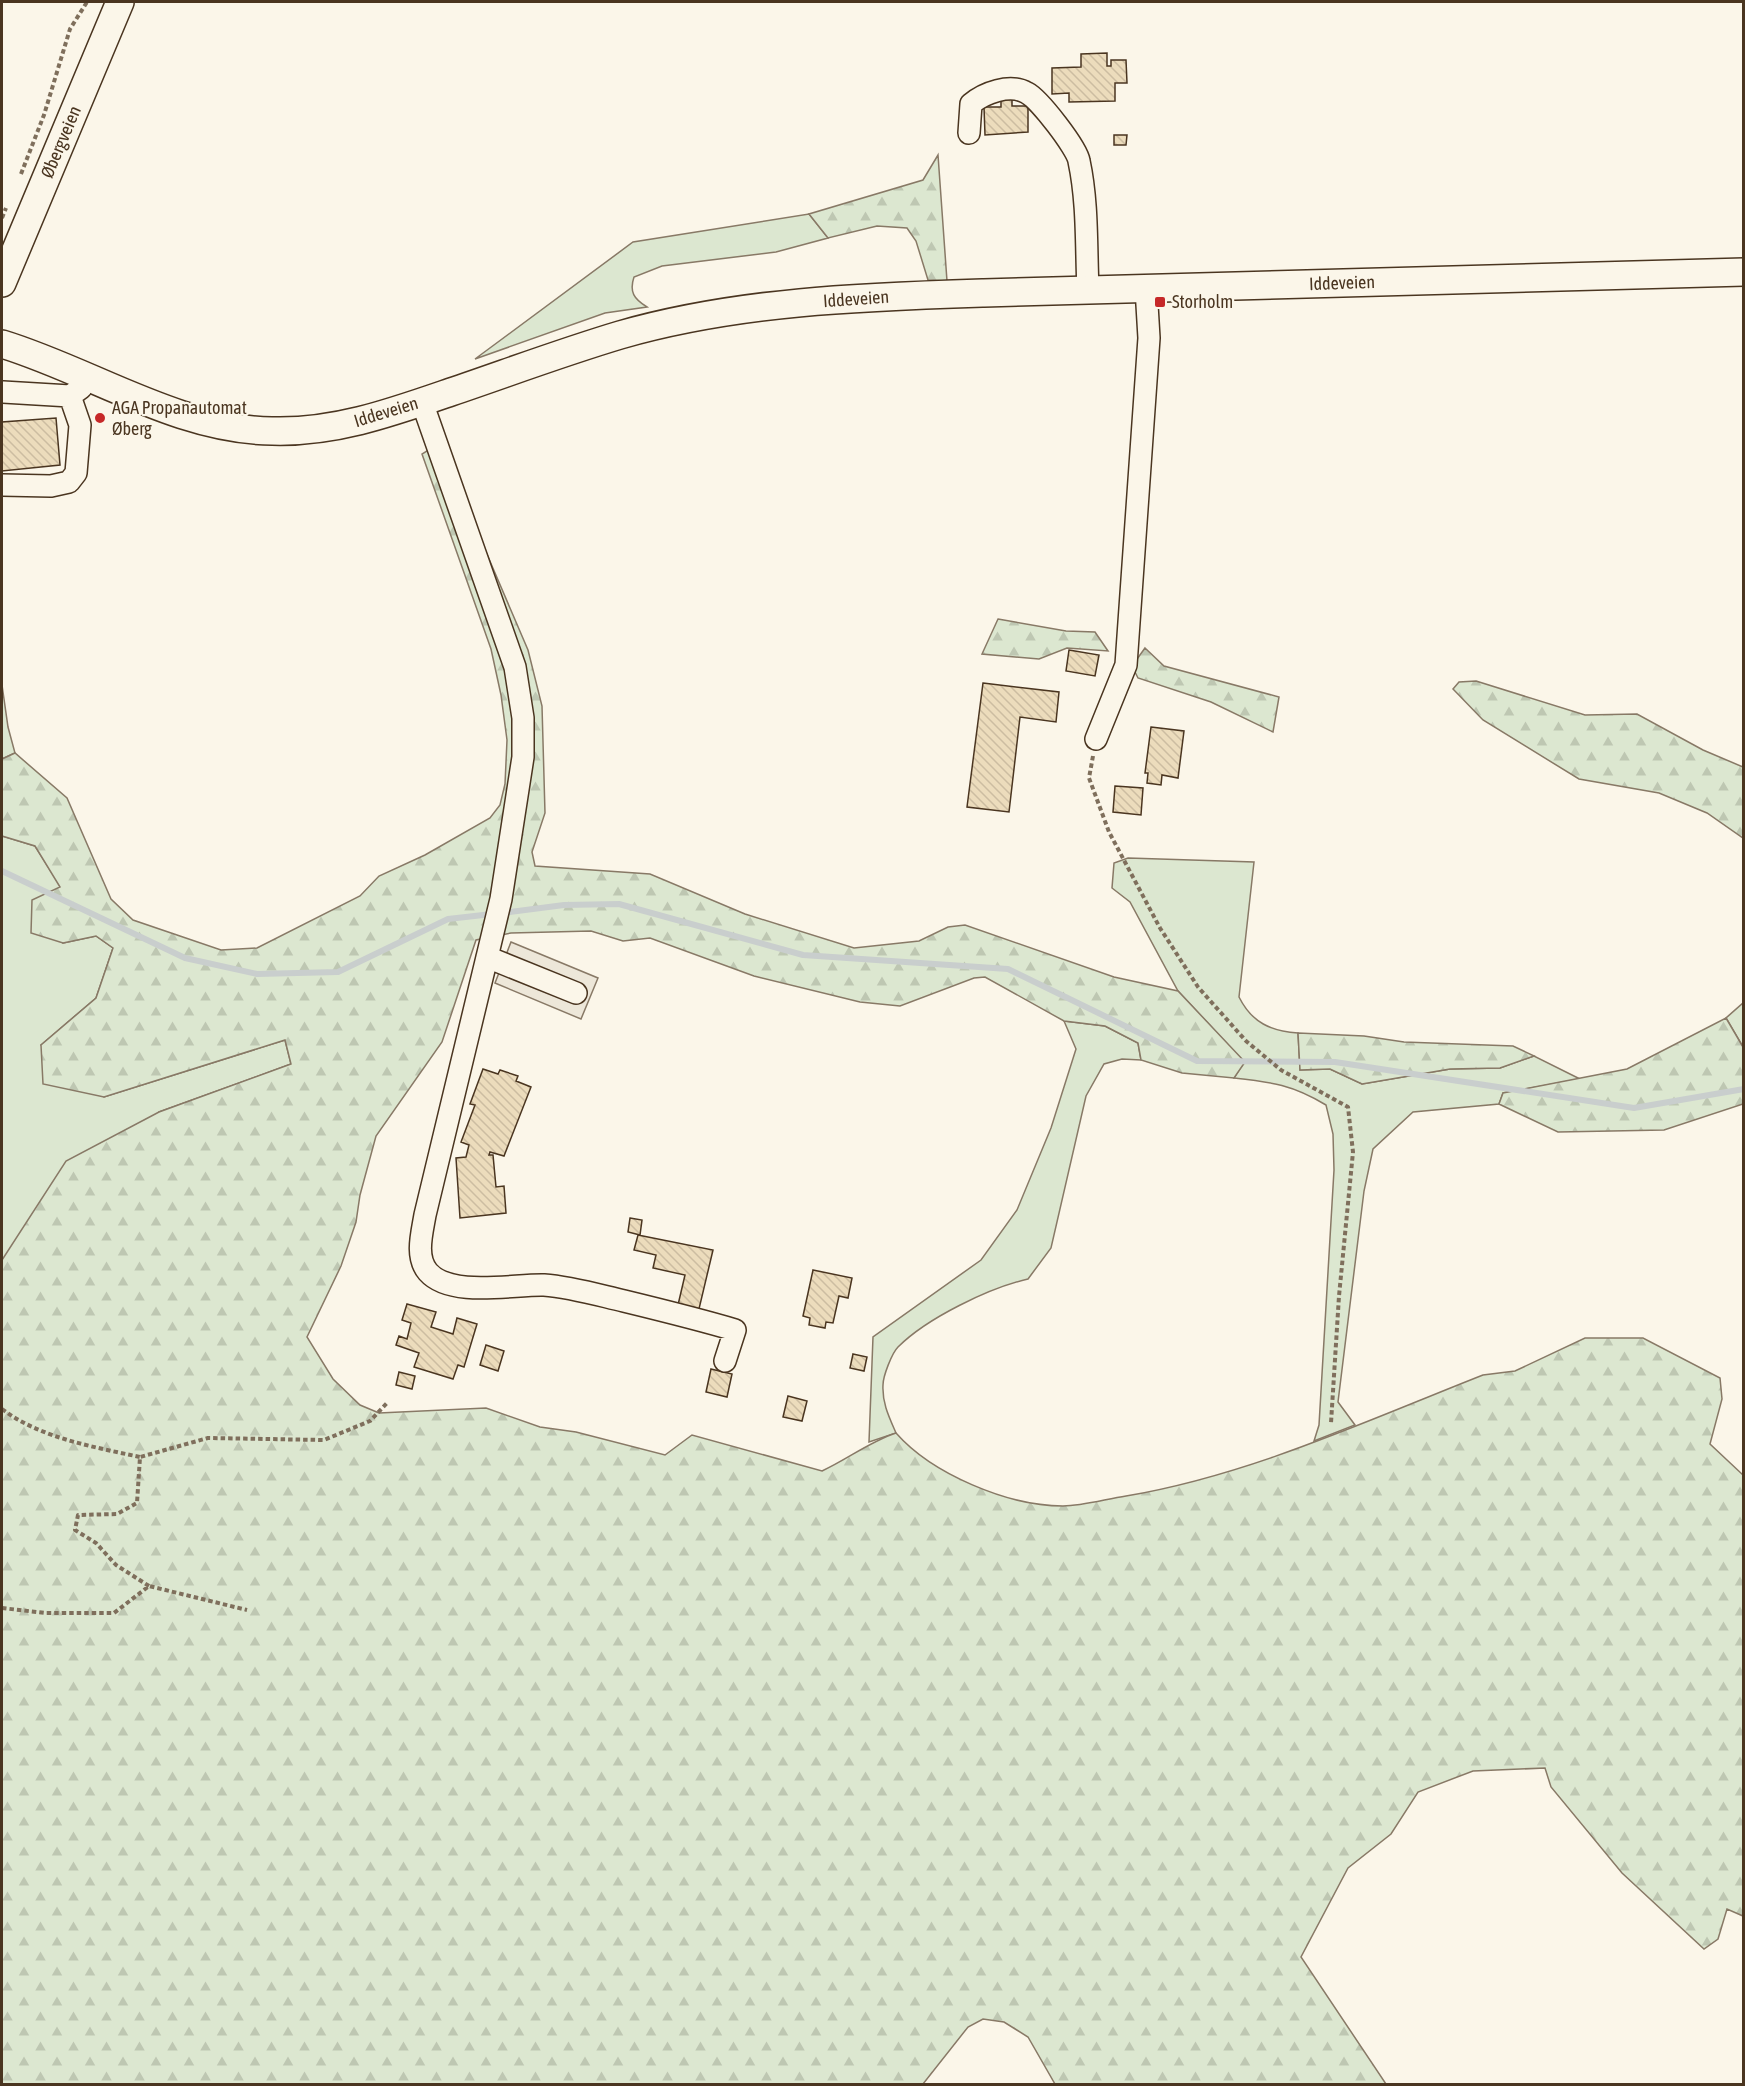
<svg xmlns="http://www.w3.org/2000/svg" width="1745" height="2086" font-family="'Asap Condensed',sans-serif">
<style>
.grass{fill:#dce7d0;stroke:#887966;stroke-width:1.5}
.forest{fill:url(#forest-firs);stroke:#887966;stroke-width:1.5}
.parking{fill:#ede7d9;stroke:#887966;stroke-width:1.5}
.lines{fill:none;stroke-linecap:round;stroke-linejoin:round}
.stream{stroke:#c9cecd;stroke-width:6}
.building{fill:url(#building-back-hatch);stroke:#4a3520;stroke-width:1.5}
.minor-casing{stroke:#4a3520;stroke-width:24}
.major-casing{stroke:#4a3520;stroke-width:30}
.path{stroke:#7f6f5c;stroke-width:4;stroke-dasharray:4.5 3;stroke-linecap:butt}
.minor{stroke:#fbf6e9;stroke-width:21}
.major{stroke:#fbf6e9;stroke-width:27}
.poi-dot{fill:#c62828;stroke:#fbf6e9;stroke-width:2}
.labels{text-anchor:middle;stroke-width:4.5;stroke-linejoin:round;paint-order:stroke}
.street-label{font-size:18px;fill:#4a3520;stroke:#fbf6e9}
.poi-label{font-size:18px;fill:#4a3520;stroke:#fbf6e9;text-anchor:start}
</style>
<defs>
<pattern id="forest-firs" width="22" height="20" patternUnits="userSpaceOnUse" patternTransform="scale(1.5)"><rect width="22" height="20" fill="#dce7d0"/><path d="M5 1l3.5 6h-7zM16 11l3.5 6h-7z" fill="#bec7b2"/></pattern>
<pattern id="building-back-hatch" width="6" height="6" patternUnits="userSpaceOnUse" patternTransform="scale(1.5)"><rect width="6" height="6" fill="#ecdcbc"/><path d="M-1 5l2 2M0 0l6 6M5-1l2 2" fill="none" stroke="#ccbda1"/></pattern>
</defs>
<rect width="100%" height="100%" fill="#fbf6e9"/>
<path class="grass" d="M809 214 828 238 776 252 662 266 634 277C629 292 634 299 647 307L605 313 475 359 633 242Z
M2 685 8 727 15 753 2 759Z
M2 836 35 846 61 887 63 943 96 936 113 948 96 998 41 1045 104 1097 285 1040 291 1064 159 1112 2 1260Z
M1128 858 1254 862 1239 997C1252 1023 1271 1031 1298 1033L1300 1070 1330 1069 1362 1084 1450 1069 1500 1068 1534 1056 1580 1079 1503 1093 1499 1104 1413 1112 1373 1149 1364 1191 1338 1402 1355 1425 1314 1441 1319 1425 1334 1170 1333 1134 1326 1105C1293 1085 1272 1082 1234 1078L1244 1062 1178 991 1130 902 1112 888 1114 863Z
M1743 1003V1047L1726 1018Z
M1064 1021 1105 1026 1138 1043 1141 1060 1122 1059 1104 1064 1086 1096 1051 1248 1028 1279C989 1288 927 1318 898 1347 892 1353 883 1376 883 1385 882 1403 889 1417 896 1433L869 1442 873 1337 981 1260 1017 1210 1051 1128 1076 1049Z"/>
<path class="forest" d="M938 155 947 281 928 280 916 241 907 228 877 226 828 238 809 214 923 180Z
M446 439 483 545 528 650 542 706 545 813 532 852 535 866 650 874 745 914 854 948 919 941 948 927 965 925 1114 977 1178 991 1245 1062 1234 1078 1182 1073 1141 1060 1138 1043 1105 1026 1064 1021 985 977 974 978 900 1006 860 1002 754 976 650 938 623 941 591 931 511 933 476 940 442 1042 376 1136 360 1195 356 1222 341 1266 307 1337 333 1379 360 1405 379 1413 486 1408 540 1427 576 1432 665 1455 692 1435 822 1471C848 1459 869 1442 896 1433 932 1474 1008 1506 1063 1506 1083 1506 1106 1499 1126 1496 1250 1475 1366 1421 1483 1375L1515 1371 1585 1338H1643L1720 1378 1722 1399 1710 1444 1743 1475V1916L1727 1909 1718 1939 1704 1949 1622 1873 1551 1787 1545 1768 1473 1771 1418 1792 1391 1834 1348 1868 1301 1957 1386 2084H1055L1028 2037 1004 2022 983 2019 968 2027 923 2084H2V1260L66 1161 159 1112 291 1064 285 1040 104 1097 43 1084 41 1045 96 998 113 948 96 936 63 943 31 933 32 900 60 887 35 846 2 836V759L15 753 67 798 111 899 133 920 221 950 257 948 360 896 379 876 425 855 490 818 500 805 505 784 507 740 501 695 491 649 422 454Z
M998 619 1066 631 1095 632 1108 651 1067 648 1039 659 982 654Z
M1145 648 1164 666 1279 697 1273 732 1211 702 1138 678 1132 666Z
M1476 681 1585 715 1637 714 1703 750 1743 767V838L1707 813 1659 793 1579 779 1483 720 1453 689 1459 682Z
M1726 1018 1743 1047V1104L1664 1130 1558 1132 1499 1104 1503 1093 1627 1069Z
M1298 1033 1364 1036 1404 1042 1513 1046 1534 1056 1500 1068 1450 1069 1362 1084 1330 1069 1300 1070Z"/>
<path class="parking" d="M511 942 598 978 581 1019 495 983Z"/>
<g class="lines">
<path class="stream" d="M2 871 185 958 257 974 338 972 448 919 492 914
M502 913 564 905 619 904 803 955 1008 969 1197 1061 1335 1062 1634 1108 1744 1089"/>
</g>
<path class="building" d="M1107 53V66H1111V60H1126L1127 83H1115V101L1069 102V93L1052 94V68L1081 67V54Z
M1001 98H1012V106H1028V132L985 135 984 107H1001Z
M1114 135H1127L1126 145H1114Z
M56 418 60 465 2 471V422Z
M1069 650 1099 655 1095 676 1066 671Z
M983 683 1059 692 1056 722 1020 717 1009 812 967 807Z
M1151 727 1184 731 1178 778 1162 775 1161 785 1147 783 1148 773H1145Z
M1115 786 1143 788 1141 815 1113 812Z
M483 1069 498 1074 500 1070 518 1076 516 1081 531 1087 504 1156 490 1152 489 1155H493L496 1187 504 1186 506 1213 460 1218 456 1158 466 1157 469 1145 461 1142 475 1105 470 1104Z
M630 1218 642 1220 640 1235 628 1232Z
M638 1235 713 1250 699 1309 678 1305 685 1275 653 1268 656 1255 634 1250Z
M813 1270 852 1278 848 1298 839 1296 833 1323 826 1322 825 1328 809 1325 810 1318 803 1316Z
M407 1304 436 1312 431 1327 453 1334 457 1318 477 1324 464 1367 458 1365 453 1379 414 1367 419 1353 396 1345 399 1336 407 1339 411 1323 402 1320Z
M486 1345 504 1351 498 1371 480 1365Z
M853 1354 867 1357 864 1371 850 1368Z
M711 1369 732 1374 727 1397 706 1392Z
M399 1372 415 1376 412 1389 396 1385Z
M788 1396 807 1401 802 1421 783 1417Z"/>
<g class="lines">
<defs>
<path id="minor" d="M969 133 971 104C984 93 1010 83 1027 93 1039 99 1077 148 1079 161 1088 203 1086 247 1088 290
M3 392 70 396 81 388
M422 402 515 667 523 718V757L501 899 425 1215C422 1233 415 1257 428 1272 451 1298 514 1284 544 1285 571 1287 598 1295 624 1301 661 1310 698 1319 735 1330L725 1361
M2 485 51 486 69 482 76 473 80 425 70 396
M1096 739 1126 665 1149 338 1146 288
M487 957 576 993"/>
<path id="major" d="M2 283 120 2
M2 344C91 371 177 430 272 431 335 433 393 412 451 392 507 373 563 352 620 335 738 301 863 297 984 293L1744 272"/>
</defs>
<use href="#minor" class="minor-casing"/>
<use href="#major" class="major-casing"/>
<path class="path" d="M21 174 44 115 70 29 87 2
M2 218 6 208
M1093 756 1089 778 1109 832 1160 928 1198 987 1246 1041 1281 1070 1348 1107 1353 1152 1339 1296 1331 1423
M2 1409C40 1438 94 1447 140 1457
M149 1586 116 1565 96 1543 75 1530 78 1515 117 1514 137 1503 140 1457 208 1438 324 1440 370 1421 388 1402
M2 1608 45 1613H114L149 1586 247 1610"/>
<use href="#minor" class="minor"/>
<use href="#major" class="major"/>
</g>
<g class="poi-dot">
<rect x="1154" y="296" width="12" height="12" rx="3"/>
<circle cx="100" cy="418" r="6"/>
</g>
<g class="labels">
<g class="street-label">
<text transform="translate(61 142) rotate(-67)" y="6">Øbergveien</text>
<text transform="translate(1342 283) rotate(-2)" y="6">Iddeveien</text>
<text transform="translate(856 299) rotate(-4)" y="6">Iddeveien</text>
<text transform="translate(386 412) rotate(-17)" y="6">Iddeveien</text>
</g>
<g class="poi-label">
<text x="1172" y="308">Storholm</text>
<text x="112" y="414">AGA Propanautomat<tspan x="112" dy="21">Øberg</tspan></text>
</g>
</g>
<rect width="1745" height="2086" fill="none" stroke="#4a3520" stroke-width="6"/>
</svg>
